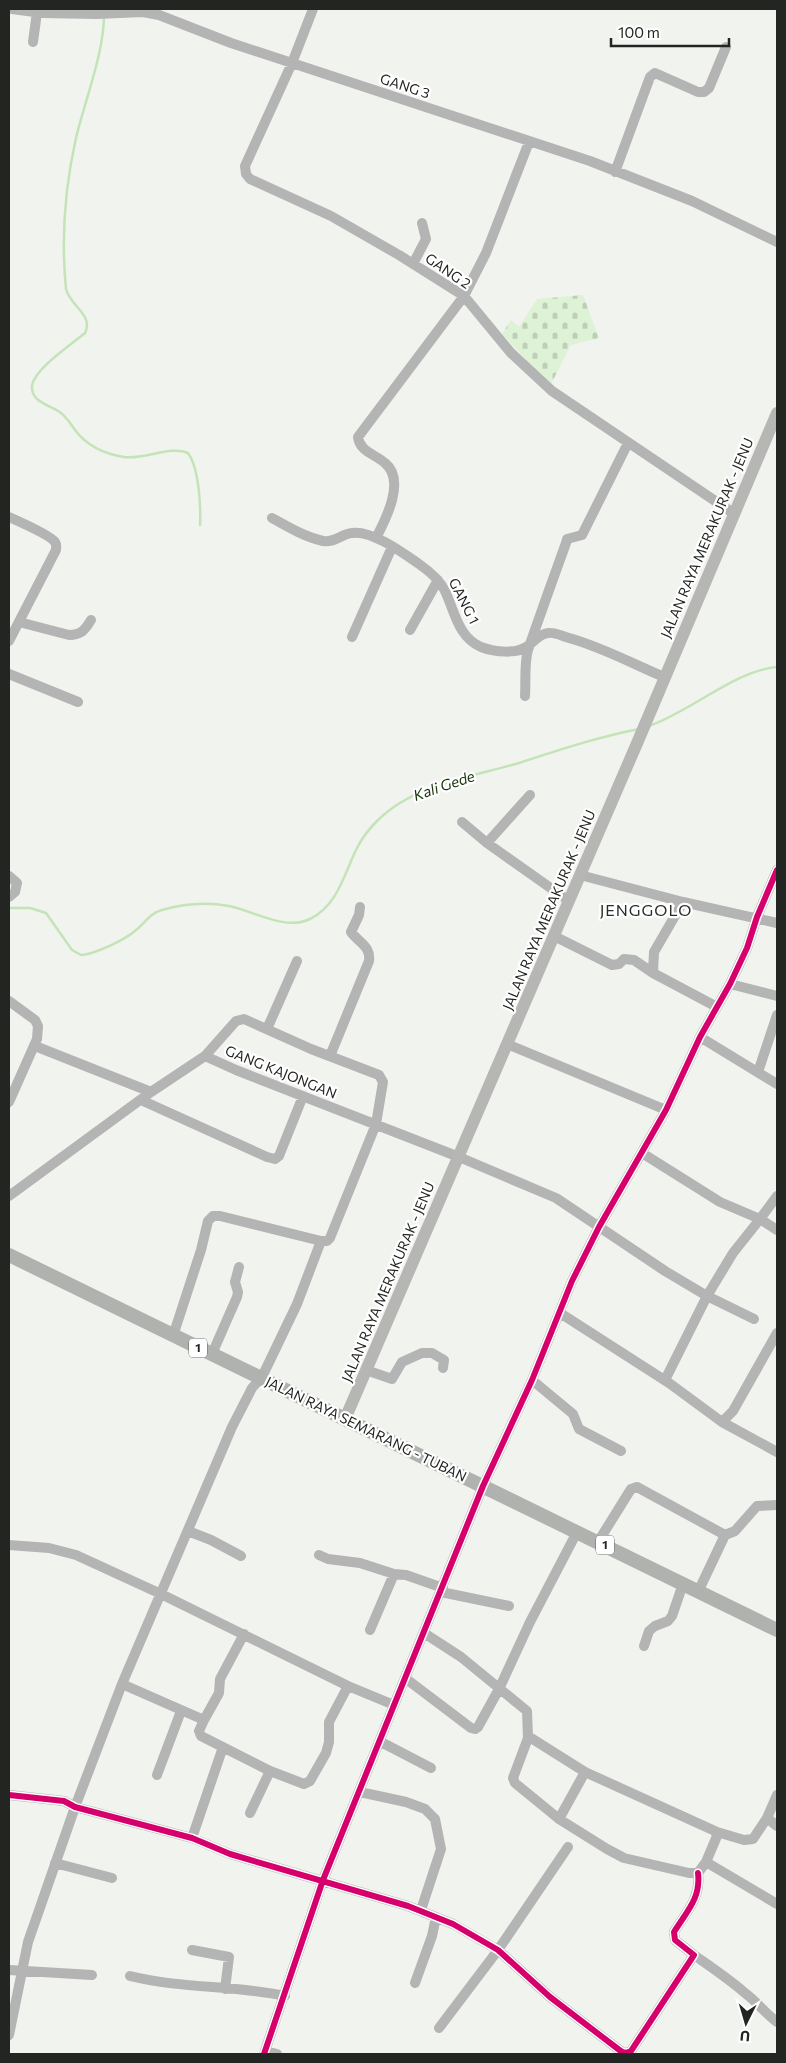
<svg xmlns="http://www.w3.org/2000/svg" width="786" height="2063" font-family="Commissioner,sans-serif">
<style>
.cemetery{fill:url(#cemetery-stones)}
.lines{fill:none;stroke-linecap:round;stroke-linejoin:round}
.stream{stroke:#c4e4b7;stroke-width:2.5}
.minor{stroke:#b3b4b3;stroke-width:10}
.major{stroke:#b6b7b4;stroke-width:12}
.highway{stroke:#b0b2af;stroke-width:14}
.cycleway-casing{stroke:#fff;stroke-width:9}
.cycleway{stroke:#d6006c;stroke-width:6}
.labels{text-anchor:middle;stroke-width:4.5;stroke-linejoin:round;paint-order:stroke}
.shield{fill:#fff;stroke:#656664;stroke-width:1}
.shield-label{font-size:12px;font-weight:bold;fill:#232522}
.street-label{font-size:14px;fill:#232522;stroke:#fff}
.water-label{font-size:15px;font-style:italic;fill:#17340a;stroke:#fff}
.quarter-label{font-size:16px;letter-spacing:1px;fill:#2a2e29;stroke:#fff}
</style>
<defs>
<pattern id="cemetery-stones" width="16" height="16" patternUnits="userSpaceOnUse" patternTransform="scale(1.25)"><rect width="16" height="16" fill="#def2d5"/><path d="M2 7V4a2 2 0 0 1 4 0v3zM10 15v-3a2 2 0 0 1 4 0v3z" fill="#becfb7"/></pattern>
</defs>
<rect width="100%" height="100%" fill="#f1f3ef"/>
<path class="cemetery" d="M583 295 599 338 571 345 550 386 502 334 511 320 519 327 537 299Z"/>
<g class="lines">
<path class="stream" d="M104 15C104 53 85 100 76 138 65 187 61 239 66 289 70 306 94 315 85 333 72 344 34 369 32 386 31 403 51 405 61 413 67 418 71 424 75 430 87 446 105 454 124 457 144 460 171 445 188 453 199 468 201 507 200 525
M649 726C690 712 736 670 777 667
M9 908H30L46 913 72 950 81 955C95 954 125 940 136 930 145 923 150 913 162 910 183 904 207 902 229 906 254 911 285 931 310 919 338 905 344 874 357 848 362 838 369 829 377 821 414 784 471 777 519 763 559 750 598 737 639 729"/>
<path class="minor" d="M12 9 42 13 97 14 143 12 159 15 231 43 590 161 692 201 777 242
M313 9 292 63 245 166 246 174 250 179 331 216 399 255 464 296 511 353 552 391 733 513
M33 42 37 12
M615 172 650 77 655 73 698 92H704L709 88 726 47
M413 264 426 239 422 223
M9 517C18 521 50 535 55 542 57 545 56 547 56 550L9 641
M272 518C288 527 305 537 323 541 335 543 341 534 352 533 372 530 403 553 419 564 429 571 440 580 445 591 455 612 458 637 481 647 494 652 518 655 529 645 535 641 539 634 548 633 555 632 562 636 569 638 602 647 633 664 664 677
M376 538C386 519 406 480 385 463 375 454 360 452 358 437L464 296 486 253 529 142
M19 622 69 635C81 635 85 630 91 620
M410 630 438 580
M352 637 392 547
M9 674 78 702
M525 696C526 682 524 663 528 650 540 615 553 579 566 543L567 539 582 535 628 443
M462 822 487 843 569 901
M487 843 530 795
M580 875 683 902 777 923
M9 876 17 883 15 892 9 897
M554 936 612 965 619 964 624 959 634 960 653 973 717 1007
M653 973 654 952 683 902
M730 984 777 996
M9 1001 35 1020 38 1026 37 1039 9 1102
M267 1029 297 961
M700 1037 777 1084
M507 1044 666 1110
M35 1046 151 1092
M330 1056 369 961C371 946 359 943 351 932L359 915 360 907
M758 1072 777 1015
M141 1100 267 1157 275 1159 279 1156 303 1096
M642 1153 720 1202 760 1219 733 1253 707 1296 665 1380
M9 1196 151 1092 205 1056 236 1070 459 1157 556 1198 665 1271 707 1296 754 1319
M777 1196 760 1219 777 1230
M560 1313 669 1383 722 1422 733 1411 777 1333
M173 1336 201 1250 208 1221 213 1216H220L321 1241H327L330 1238 376 1124 383 1082 379 1075 311 1049 244 1019 236 1021 205 1056
M212 1354 237 1297 238 1292 235 1282 239 1267
M366 1370 392 1379 402 1362 422 1353H432L444 1360 443 1368
M532 1380 573 1414 579 1429 621 1451
M722 1422 777 1452
M188 1531 211 1540 241 1556
M725 1535 735 1531 757 1506 777 1505
M598 1542 631 1489 637 1487 725 1535 698 1592
M9 1545 49 1548 76 1555 161 1594 348 1686 394 1705
M319 1555 328 1559 360 1563 394 1574 406 1575 443 1588
M441 1592 509 1606
M370 1630 394 1574
M424 1633 461 1657 527 1711 528 1738 513 1778 515 1783 559 1819 607 1849 624 1858 689 1873H698L706 1862 777 1904
M644 1646 649 1631 655 1626 668 1621 672 1616 683 1584
M405 1678 471 1728 475 1729 478 1727 499 1689 530 1622 577 1532
M122 1684 204 1720 199 1731 201 1736 270 1771 304 1784 310 1781 326 1753 329 1742V1722L348 1686
M204 1720 219 1693 220 1679 244 1634
M528 1738H531L585 1772 715 1831 717 1836 706 1862
M381 1742 431 1768
M157 1775 181 1711
M360 1792 406 1802 425 1809 435 1819 441 1849 421 1910
M9 1795 64 1801 75 1807 192 1838 230 1854 408 1906 453 1924 498 1950 550 1997 622 2052 626 2053 631 2051 694 1955 675 1940 674 1932C687 1911 701 1898 698 1873
M777 1795 767 1818 777 1826
M250 1813 270 1771
M559 1819 585 1772
M717 1832 744 1840 753 1839 767 1818
M192 1838 223 1747
M55 1863 112 1878
M192 1950 229 1957 225 1989
M694 1955C711 1967 729 1979 745 1993 757 2002 765 2013 777 2022
M9 1970 92 1975
M130 1976C183 1989 234 1985 285 1996
M415 1983 432 1936 436 1917
M439 2028 498 1950 568 1847
M9 2035 28 1942 75 1807 122 1684 232 1427 252 1388 262 1377 297 1304 321 1241
M266 2051 277 2054
M264 2054 323 1880 483 1486 532 1380 572 1281 599 1227 666 1110 700 1037 730 984 747 948 757 917 777 870"/>
<path class="major" d="M345 1419 638 741 777 413"/>
<path class="highway" d="M9 1255 777 1630"/>
<defs>
<path id="cycleway" d="M9 1795 64 1801 75 1807 192 1838 230 1854 408 1906 453 1924 498 1950 550 1997 622 2052 626 2053 631 2051 694 1955 675 1940 674 1932C687 1911 701 1898 698 1873
M264 2054 323 1880 483 1486 532 1380 572 1281 599 1227 666 1110 700 1037 730 984 747 948 757 917 777 870"/>
</defs>
<use href="#cycleway" class="cycleway-casing"/>
<use href="#cycleway" class="cycleway"/>
</g>
<g class="labels">
<g class="shield">
<rect x="189" y="1338.5" width="18" height="19" rx="4"/>
<rect x="596" y="1535.5" width="18" height="19" rx="4"/>
</g>
<g class="shield-label">
<text x="198" y="1352">1</text>
<text x="605" y="1549">1</text>
</g>
<g class="street-label">
<text transform="translate(405 86) rotate(18)" y="5">GANG 3</text>
<text transform="translate(448 271) rotate(34)" y="5">GANG 2</text>
<text transform="translate(707 538) rotate(-67)" y="5">JALAN RAYA MERAKURAK - JENU</text>
<text transform="translate(464 601) rotate(63)" y="5">GANG 1</text>
<text transform="translate(549 910) rotate(-67)" y="5">JALAN RAYA MERAKURAK - JENU</text>
<text transform="translate(281 1072) rotate(22)" y="5">GANG KAJONGAN</text>
<text transform="translate(388 1282) rotate(-67)" y="5">JALAN RAYA MERAKURAK - JENU</text>
<text transform="translate(366 1429) rotate(26)" y="5">JALAN RAYA SEMARANG - TUBAN</text>
</g>
<g class="water-label">
<text transform="translate(444 786) rotate(-19)" y="5">Kali Gede</text>
</g>
<g class="quarter-label">
<text x="646" y="916">JENGGOLO</text>
</g>
</g>
<rect width="786" height="2063" fill="none" stroke="#232522" stroke-width="20"/>
<g transform="translate(746 2023) rotate(185)" stroke="#ffffff" stroke-width="4" paint-order="stroke">
<path d="M0-4L9 19L0 12L-9 19Z" fill="#232522"/>
<text y="-8" font-size="14" font-weight="bold" text-anchor="middle" fill="#232522">U</text>
</g>
<path d="M611 38v8h118v-8" fill="none" stroke="#232522" stroke-width="2.5"/>
<text x="618" y="38" font-size="15" fill="#232522" stroke="#ffffff" stroke-width="4" paint-order="stroke">100 m</text>
</svg>
